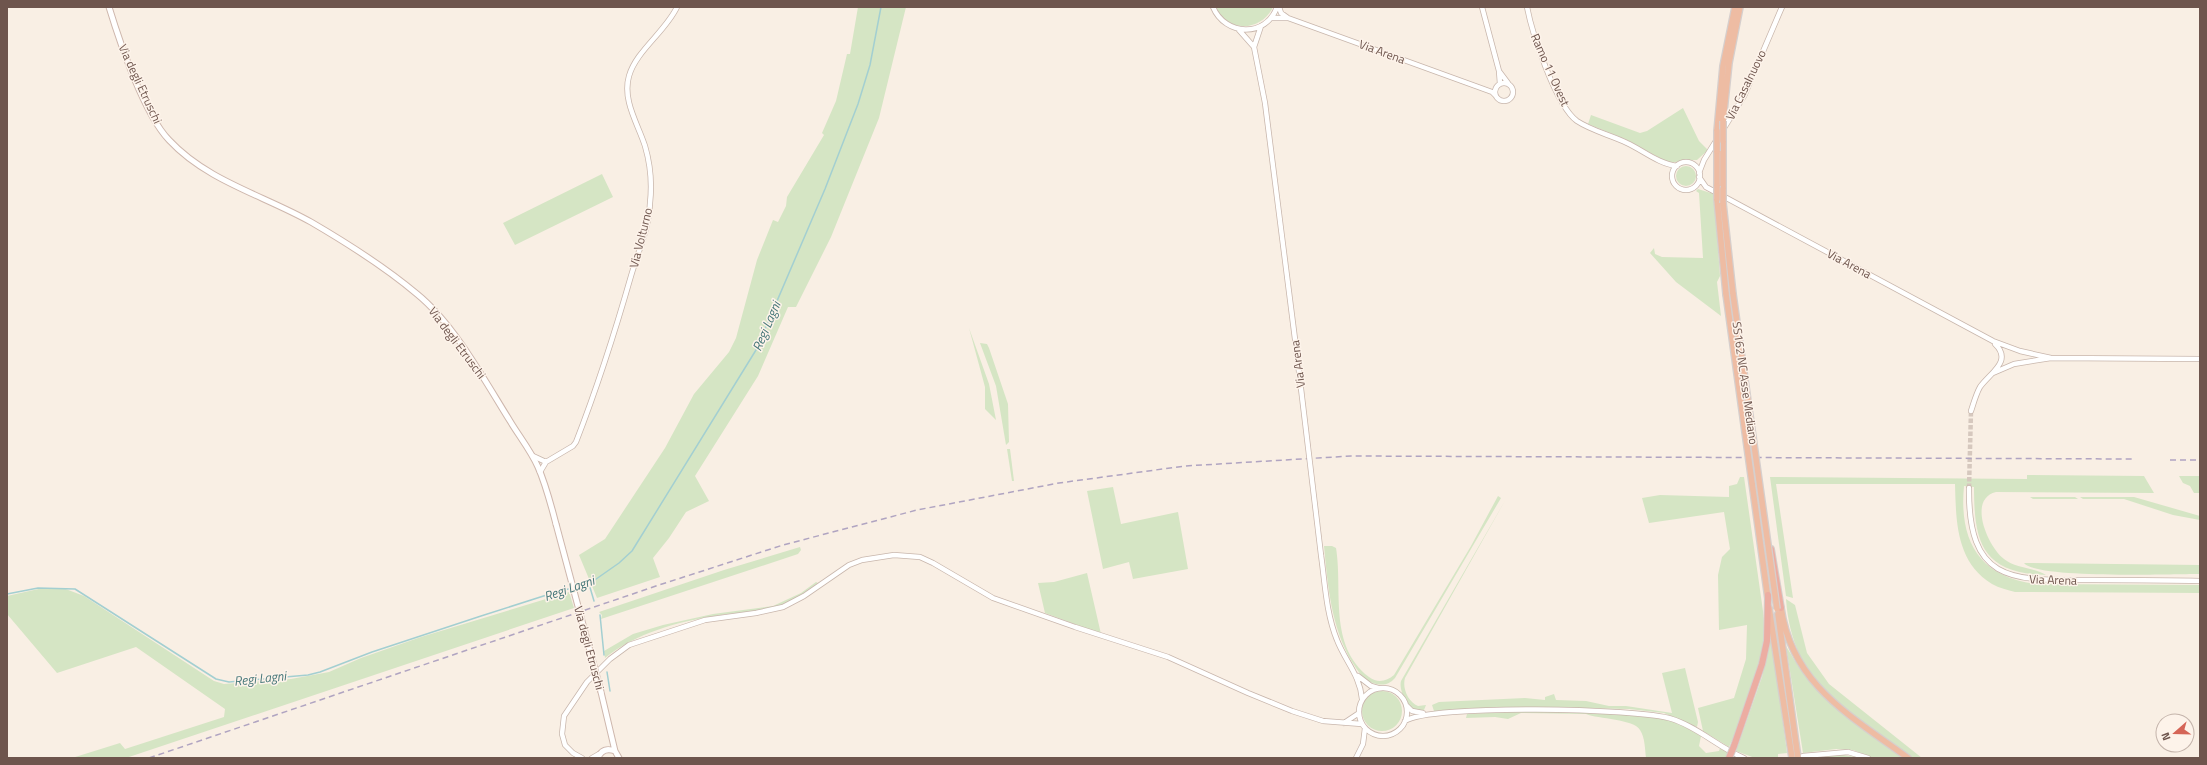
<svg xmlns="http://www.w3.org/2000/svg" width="2207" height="765" font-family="'Titillium Web',sans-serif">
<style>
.green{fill:#d5e5c4}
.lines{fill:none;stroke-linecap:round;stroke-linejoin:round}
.stream{stroke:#a3cfd1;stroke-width:1.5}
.tertiary-tunnel{stroke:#d6c8be;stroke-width:4.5;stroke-dasharray:4.5 2;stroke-linecap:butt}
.tertiary-casing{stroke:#c8b6ac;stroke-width:6}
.secondary-casing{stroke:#ceb7ad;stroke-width:7}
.trunk-casing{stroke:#d6cfcd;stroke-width:8}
.motorway-casing{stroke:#d6cfcd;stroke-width:8}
.tertiary{stroke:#fff;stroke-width:4.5}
.secondary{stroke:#fff;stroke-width:5}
.trunk{stroke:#eebca3;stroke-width:5.5}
.motorway{stroke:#ecada2;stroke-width:6}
.rail{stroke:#b0a4c1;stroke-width:1.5;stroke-dasharray:6 4;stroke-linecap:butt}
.tertiary-bridge-casing{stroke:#c8b6ac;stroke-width:6;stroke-linecap:butt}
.secondary-bridge-casing{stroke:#ceb7ad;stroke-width:7;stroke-linecap:butt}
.trunk-bridge-casing{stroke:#d6cfcd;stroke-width:8;stroke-linecap:butt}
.motorway-bridge-casing{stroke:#d6cfcd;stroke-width:8;stroke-linecap:butt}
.tertiary-bridge{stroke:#fff;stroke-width:4.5}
.secondary-bridge{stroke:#fff;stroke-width:5}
.trunk-bridge{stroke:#eebca3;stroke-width:5.5}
.motorway-bridge{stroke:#ecada2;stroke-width:6}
.labels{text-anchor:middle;stroke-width:3;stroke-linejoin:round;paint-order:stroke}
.street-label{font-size:12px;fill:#6e554d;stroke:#fdf3ea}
.water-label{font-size:13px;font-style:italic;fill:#467779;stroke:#fdf3ea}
</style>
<rect width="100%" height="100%" fill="#f9efe4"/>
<path class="green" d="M858 7H906L879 118 831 237 796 307H788L758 376 695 476 709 501 686 512 669 538 653 558 660 577 597 598 579 555 605 539 665 448 694 394 729 352 736 338 757 260 773 220 778 222 786 206 787 197 824 135 822 133 836 101 847 54H850Z
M1216 7H1273C1261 32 1227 33 1216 7Z
M1683 108 1699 141 1708 150 1697 160H1687L1669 163 1625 139 1588 124 1591 115 1640 133 1647 131Z
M1676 176a10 10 0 1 1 20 0a10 10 0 1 1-20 0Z
M602 174 613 197 515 245 503 223Z
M1698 189 1714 194 1720 276 1717 282 1721 316 1676 282 1650 253 1654 248 1655 254 1662 257 1703 258 1699 193 1696 191Z
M969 328 989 384 996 420 985 409V387Z
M980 343 987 344 989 348 1008 404 1009 442 1006 445 996 386Z
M1007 449H1010L1014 481H1012Z
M2027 475 2144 476 2154 493 1996 492C1967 499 1988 547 2004 559 2016 569 2034 567 2046 575 1982 573 1974 543 1974 487L1964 486C1959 540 1978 576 2035 584L2200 585V593L2015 592C2008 590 1999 588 1992 584 1956 562 1956 521 1955 484H1776L1793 598 1786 596 1770 477 2027 479Z
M2179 476H2200V493H2194L2190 486 2183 483Z
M1740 477H1744L1763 611C1768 658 1749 705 1729 747L1703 731 1698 708 1734 698 1746 659 1747 625 1719 630 1718 575 1722 557 1730 549 1724 512 1649 523 1642 498 1660 495 1729 497V486L1737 484Z
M1113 487 1121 524 1178 512 1188 569 1133 579 1129 562 1103 569 1087 491Z
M1498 496 1501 498 1395 678C1389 685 1382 686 1373 683 1363 680 1358 671 1352 662 1331 626 1328 587 1324 546H1332L1336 548C1343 591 1328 645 1369 677 1378 684 1387 681 1394 675L1471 546Z
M2030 497H2075L2078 499H2033Z
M2080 497H2134L2200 516V520L2173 515 2124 499H2083Z
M1506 499 1405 678C1402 688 1408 702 1418 706L1426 705 1424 710C1411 715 1398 692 1401 681Z
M800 547 801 550 798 554 601 619 602 615 599 612 724 570Z
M2024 563 2200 565V574C2173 574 2036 579 2024 563Z
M1087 573 1101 634 1045 613 1038 583 1054 582Z
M816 582 818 583C804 593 791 603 775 607 756 613 735 612 715 616 677 622 636 633 605 658L604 651 633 634 663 625 713 614 773 606 801 593Z
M43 588H63L84 596 214 681 224 684 291 679 329 672 361 658 421 637 569 592 574 608 126 758H72L120 743 125 749 224 717 225 709 136 647 57 673 7 614V596Z
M1786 599 1795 605 1807 653 1829 684 1922 758H1911C1848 712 1792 685 1786 599Z
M1771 634 1787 753 1778 754V757L1755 758 1736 751 1762 677Z
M1786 646 1798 666 1823 697 1846 717 1903 758H1873L1853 750 1836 749 1803 753Z
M1685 668 1698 722 1697 727 1664 713 1629 709 1520 707 1434 711 1432 705 1439 702 1525 698 1545 700V697L1554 694 1556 700 1586 701 1609 706H1626L1672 713 1662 673Z
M1362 711a20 20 0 1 1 40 0a20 20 0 1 1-40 0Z
M1532 711 1617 713 1661 717 1684 726 1701 736 1699 746 1706 753 1719 751 1720 748 1728 753 1727 758H1646C1645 750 1645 737 1640 730 1634 719 1598 719 1586 714L1521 713 1508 719 1495 717 1466 718 1467 714Z
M1838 754 1861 758H1810Z"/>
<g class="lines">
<path class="stream" d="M589 584 594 601
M7 594 38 588 75 589 216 679 229 682 308 675 320 672 372 652 481 616 556 592 589 584 619 563 632 551 756 350 825 189 858 104 870 65 881 7
M600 615 604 655
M607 672 610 691"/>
<path class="tertiary-tunnel" d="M1969 488 1971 411"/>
<defs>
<path id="tertiary" d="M1213 7C1225 36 1266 38 1277 7
M1279 7 1281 13 1288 18 1492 92 1496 96
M1482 7 1499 71
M1527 7C1532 33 1556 106 1577 121 1592 131 1611 135 1627 143 1644 151 1659 164 1677 166
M1271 18H1287
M1239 30 1254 47 1265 103 1296 347
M1254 47 1261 26
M1495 92a9 9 0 1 1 18 0a9 9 0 1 1-18 0Z
M1500 84 1499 71 1508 83
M1672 176a14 14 0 1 1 28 0a14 14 0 1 1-28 0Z
M1699 173 1704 160 1744 96 1782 7
M1699 177 1706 187 1993 341 2020 351 2051 358
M1993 373 2014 364 2051 358 2200 359
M1971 411C1974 402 1976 394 1980 387 1990 373 2013 361 1995 344
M533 456 546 462
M540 472 546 462 573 446 576 442C597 388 615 332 631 276 638 252 649 228 650 203 652 185 650 163 645 146 638 124 622 100 629 76 636 51 666 31 677 7
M1969 488C1968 586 2015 580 2094 580 2129 580 2165 580 2200 581
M1321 555C1325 583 1326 613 1337 640 1345 661 1360 675 1362 699
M1358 676 1371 686 1378 688
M1359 712a24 24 0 1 1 48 0a24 24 0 1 1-48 0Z
M1407 706 1412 711 1423 713
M1405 721C1430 704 1639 708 1672 719 1698 727 1719 748 1744 758
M1344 723 1359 713
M1803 756 1848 752 1868 758
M582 758 573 753 565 745 562 734 564 716 587 682 610 659 629 645 705 620 756 613 783 607 804 596 849 565 862 560 894 555 920 557 933 563 993 598 1075 627 1168 657 1248 693 1292 711 1323 721 1362 724
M592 758 599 754
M1356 758 1363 744 1365 728"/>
<path id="secondary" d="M109 7C120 43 144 114 169 140 207 181 263 195 311 222 347 243 385 267 417 294 454 324 485 381 510 421 519 436 531 451 538 467 546 485 551 505 556 524
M601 692 615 751
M598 758C601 750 607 748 615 751L619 758"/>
<path id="trunk" d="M1723 121 1729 63 1740 7
M1717 131 1723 66 1735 7
M1723 141V189
M1717 151V186
M1717 199 1726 294
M1723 203 1733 294
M1752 483 1768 599
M1769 608 1792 758
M1781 608C1792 685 1851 716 1908 758
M1778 614 1798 758"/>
<path id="motorway" d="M1771 549 1781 608
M1734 746 1762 664 1767 641 1768 595"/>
</defs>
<use href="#tertiary" class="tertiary-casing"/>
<use href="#secondary" class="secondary-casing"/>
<use href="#trunk" class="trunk-casing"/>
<use href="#motorway" class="motorway-casing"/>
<use href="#tertiary" class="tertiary"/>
<use href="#secondary" class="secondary"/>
<use href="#trunk" class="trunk"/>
<use href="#motorway" class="motorway"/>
<path class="rail" d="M2170 460H2200
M149 758 659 585 783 545 917 510 1059 483 1185 466 1351 456 2134 459"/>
<defs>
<path id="tertiary-bridge" d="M1296 347 1321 555"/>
<path id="secondary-bridge" d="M556 524 601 692"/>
<path id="trunk-bridge" d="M1723 141V121
M1717 151V131
M1717 186V199
M1723 189V203
M1726 294 1752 483
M1733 294 1777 609"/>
<path id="motorway-bridge" d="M1729 758 1734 746"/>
</defs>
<use href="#tertiary-bridge" class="tertiary-bridge-casing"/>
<use href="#secondary-bridge" class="secondary-bridge-casing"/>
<use href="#trunk-bridge" class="trunk-bridge-casing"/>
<use href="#motorway-bridge" class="motorway-bridge-casing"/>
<use href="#tertiary-bridge" class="tertiary-bridge"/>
<use href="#secondary-bridge" class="secondary-bridge"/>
<use href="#trunk-bridge" class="trunk-bridge"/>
<use href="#motorway-bridge" class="motorway-bridge"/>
</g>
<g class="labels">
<g class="street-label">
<text transform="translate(1382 52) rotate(20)" y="4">Via Arena</text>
<text transform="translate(1550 70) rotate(66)" y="4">Ramo 11 Ovest</text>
<text transform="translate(140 84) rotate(65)" y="4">Via degli Etruschi</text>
<text transform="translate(1746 85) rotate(-64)" y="4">Via Casalnuovo</text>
<text transform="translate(641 238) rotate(-76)" y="4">Via Volturno</text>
<text transform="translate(1849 264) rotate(28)" y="4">Via Arena</text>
<text transform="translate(457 343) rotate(53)" y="4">Via degli Etruschi</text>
<text transform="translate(1298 364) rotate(-97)" y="4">Via Arena</text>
<text transform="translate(1745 383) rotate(82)" y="4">SS162 NC Asse Mediano</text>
<text transform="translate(2053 580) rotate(2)" y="4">Via Arena</text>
<text transform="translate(589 648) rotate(75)" y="4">Via degli Etruschi</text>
</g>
<g class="water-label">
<text transform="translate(766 326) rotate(-67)" y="5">Regi Lagni</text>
<text transform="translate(569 588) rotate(-19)" y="5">Regi Lagni</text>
<text transform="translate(260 678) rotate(-6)" y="5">Regi Lagni</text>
</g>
</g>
<rect width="2207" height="765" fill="none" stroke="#6e554d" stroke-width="16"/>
<g transform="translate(2175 733) rotate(250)"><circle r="19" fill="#fdf3ea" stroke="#c4b4ab"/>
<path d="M0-3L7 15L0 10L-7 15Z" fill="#d56557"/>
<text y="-6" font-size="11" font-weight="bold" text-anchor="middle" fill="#6e554d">N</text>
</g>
</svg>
